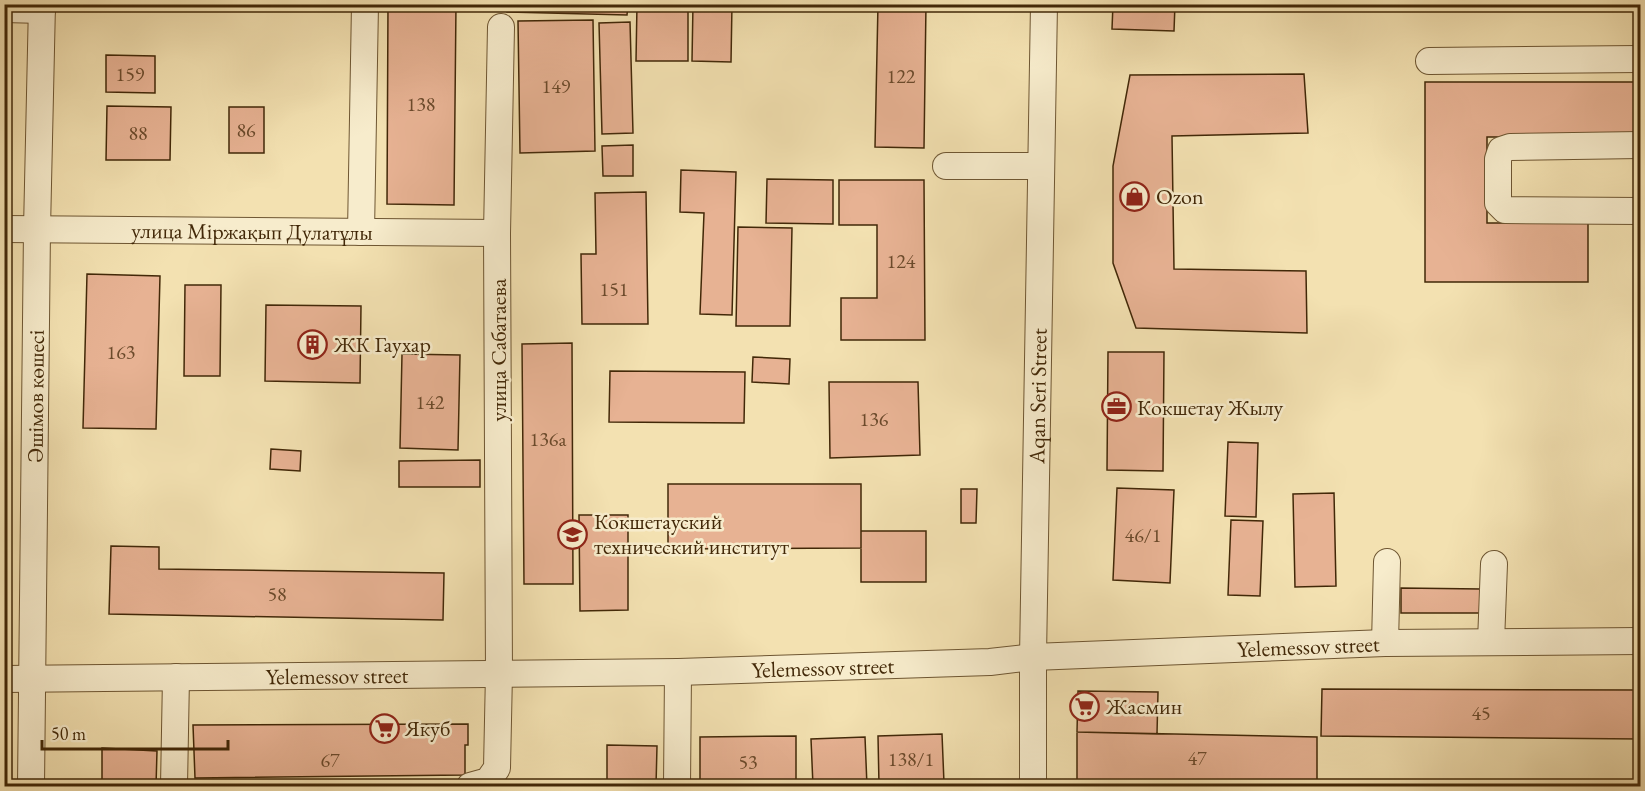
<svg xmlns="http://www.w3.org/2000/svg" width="1645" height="791" font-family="'EB Garamond',serif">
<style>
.building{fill:#e7b293;stroke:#422808;stroke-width:1.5}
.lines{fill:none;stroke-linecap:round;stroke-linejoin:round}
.minor-casing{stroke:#6e5632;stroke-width:28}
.minor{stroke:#f7eccc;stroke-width:26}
.labels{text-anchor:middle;stroke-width:5;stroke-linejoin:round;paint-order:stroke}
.number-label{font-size:20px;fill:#6b4a2b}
.poi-label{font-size:22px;fill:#422808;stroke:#f7eccc;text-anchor:start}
.street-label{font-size:22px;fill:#422808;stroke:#f7eccc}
</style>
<rect width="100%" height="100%" fill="#f3e1b1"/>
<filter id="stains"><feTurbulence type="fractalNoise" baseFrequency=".00333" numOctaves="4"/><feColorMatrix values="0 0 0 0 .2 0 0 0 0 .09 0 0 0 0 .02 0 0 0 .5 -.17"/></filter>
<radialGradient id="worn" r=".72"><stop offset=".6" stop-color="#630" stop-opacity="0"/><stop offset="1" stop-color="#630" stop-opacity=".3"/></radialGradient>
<path class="building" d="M388 4H456L454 205 387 204Z
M507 4H628L627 15 507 12Z
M637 4H688V61H636Z
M693 4H732L731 62 692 61Z
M878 4H926L924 148 875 147Z
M1113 4H1175L1174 31 1112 29Z
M593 20 595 151 520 153 518 21Z
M630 22 633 133 602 134 599 23Z
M106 55 155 56V93L106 92Z
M1304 74 1308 133 1172 136 1174 269 1306 271 1307 333 1136 328 1113 263V166L1130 75Z
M1425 82H1640V137H1487V223H1588V282H1425Z
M107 106 171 107 170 160H106Z
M229 107H264V153H229Z
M633 145V176H603L602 146Z
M681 170 736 172 732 315 700 314 704 213 680 212Z
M767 179 833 180V224L766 223Z
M839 180H924L925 340H841V298H877V225H839Z
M646 192 648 324H582L581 254H596L595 193Z
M738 227 792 228 790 326H736Z
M87 274 160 276 156 429 83 428Z
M185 285H221L220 376H184Z
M266 305 361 306 360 383 265 381Z
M572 343 573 584H524L522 344Z
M1108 352H1164L1163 471 1107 470Z
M402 354 460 355 458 450 400 448Z
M753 357 790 359 789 384 752 382Z
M610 371 745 372 744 423 609 422Z
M829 382H918L920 455 830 458Z
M1228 442 1258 443 1256 517 1225 516Z
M271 449 301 451 300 471 270 469Z
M480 460V487H399V461Z
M668 484H861V548L668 549Z
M1117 488 1174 490 1170 583 1113 580Z
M961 489H977L976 523H961Z
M1334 493 1336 586 1295 587 1293 494Z
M579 515H628V610L580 611Z
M1231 520 1263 521 1260 596 1228 595Z
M861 531H926V582H861Z
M111 546 159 547V569L444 573 443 620 109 614Z
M1401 588 1481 589 1480 613H1401Z
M1322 689 1640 690V739L1321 736Z
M1078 691 1158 692 1157 734 1077 732Z
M468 724V745H465V775L195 778 193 725Z
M1077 732 1317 737V786L1077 780Z
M942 734 944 783 879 785 878 736Z
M796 736V786H700V737Z
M865 737 867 786H813L811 739Z
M607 745 657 746 656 786H607Z
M102 748 157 751 156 786H102Z"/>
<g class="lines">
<defs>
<g id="minor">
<path d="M4 9 42 10"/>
<path d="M1429 61 1640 59"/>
<path d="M1640 145 1510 147 1501 150 1498 159V203L1505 210 1640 211"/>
<path d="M946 166H1041"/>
<path id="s1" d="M4 229 497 233"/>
<path d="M361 232 365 4"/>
<path d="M1491 642 1494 564"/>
<path d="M1385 643 1387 562"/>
<path id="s2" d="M4 679 678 672 990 662 1033 657 1385 643 1640 641"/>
<path id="s3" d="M31 786 37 229 42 4"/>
<path d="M174 786 176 677"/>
<path d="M470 786 488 781 497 768 499 673 497 233 501 27"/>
<path d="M677 786 678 672"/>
<path id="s4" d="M1033 786V657L1044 4"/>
</g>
</defs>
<use href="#minor" class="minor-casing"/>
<use href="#minor" class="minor"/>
</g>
<defs>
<symbol id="shop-ring" viewBox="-11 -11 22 22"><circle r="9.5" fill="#f7eccc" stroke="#8f2418" stroke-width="1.5"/><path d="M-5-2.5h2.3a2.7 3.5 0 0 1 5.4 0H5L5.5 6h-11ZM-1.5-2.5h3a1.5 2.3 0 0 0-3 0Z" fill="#8f2418"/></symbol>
<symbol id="building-ring" viewBox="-11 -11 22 22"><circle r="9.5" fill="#f7eccc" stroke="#8f2418" stroke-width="1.5"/><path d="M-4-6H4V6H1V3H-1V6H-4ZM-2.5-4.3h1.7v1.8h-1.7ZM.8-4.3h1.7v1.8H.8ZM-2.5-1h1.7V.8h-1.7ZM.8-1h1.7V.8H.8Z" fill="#8f2418"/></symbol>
<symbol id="office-ring" viewBox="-11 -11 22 22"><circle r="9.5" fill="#f7eccc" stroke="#8f2418" stroke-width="1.5"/><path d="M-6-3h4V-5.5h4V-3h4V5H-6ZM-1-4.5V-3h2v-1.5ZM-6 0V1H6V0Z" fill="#8f2418"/></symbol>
<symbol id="university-ring" viewBox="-11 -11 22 22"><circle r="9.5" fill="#f7eccc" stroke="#8f2418" stroke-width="1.5"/><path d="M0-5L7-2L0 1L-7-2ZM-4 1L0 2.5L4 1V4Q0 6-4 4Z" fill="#8f2418"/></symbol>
<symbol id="supermarket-ring" viewBox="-11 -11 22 22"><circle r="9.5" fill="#f7eccc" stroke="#8f2418" stroke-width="1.5"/><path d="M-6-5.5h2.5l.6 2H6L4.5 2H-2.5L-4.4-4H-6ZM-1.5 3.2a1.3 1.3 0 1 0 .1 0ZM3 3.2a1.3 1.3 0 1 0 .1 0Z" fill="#8f2418"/></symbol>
</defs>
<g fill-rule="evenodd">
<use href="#shop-ring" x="1118" y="180" width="33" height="33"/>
<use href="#building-ring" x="296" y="328" width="33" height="33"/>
<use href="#office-ring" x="1100" y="390" width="33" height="33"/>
<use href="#university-ring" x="556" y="518" width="33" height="33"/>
<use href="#supermarket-ring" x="1068" y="690" width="33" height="33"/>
<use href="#supermarket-ring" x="368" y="712" width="33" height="33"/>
</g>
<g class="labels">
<g class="number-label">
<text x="130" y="81">159</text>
<text x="901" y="83">122</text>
<text x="556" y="93">149</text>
<text x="421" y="111">138</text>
<text x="246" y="137">86</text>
<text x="138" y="140">88</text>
<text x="901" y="268">124</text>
<text x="614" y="296">151</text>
<text x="121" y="359">163</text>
<text x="430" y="409">142</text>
<text x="874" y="426">136</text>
<text x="548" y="446">136а</text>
<text x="1143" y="542">46/1</text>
<text x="277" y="601">58</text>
<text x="1481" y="720">45</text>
<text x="1197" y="765">47</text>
<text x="911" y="766">138/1</text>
<text x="330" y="767">67</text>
<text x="748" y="769">53</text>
</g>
<g class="poi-label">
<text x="1156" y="204">Ozon</text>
<text x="334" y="352">ЖК Гаухар</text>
<text x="1137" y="415">Кокшетау Жылу</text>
<text x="594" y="529">Кокшетауский<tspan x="594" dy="25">технический институт</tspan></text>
<text x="1106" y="714">Жасмин</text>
<text x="405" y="736">Якуб</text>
</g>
<g class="street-label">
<text dy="8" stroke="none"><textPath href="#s1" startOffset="248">улица Міржақып Дулатұлы</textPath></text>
<text transform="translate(498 350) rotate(-90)" y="8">улица Сабатаева</text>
<text dy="8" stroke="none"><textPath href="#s3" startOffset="390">Әшімов көшесі</textPath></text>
<text dy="8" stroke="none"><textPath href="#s4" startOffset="390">Aqan Seri Street</textPath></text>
<text dy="8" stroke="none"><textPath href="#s2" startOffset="1305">Yelemessov street</textPath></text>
<text dy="8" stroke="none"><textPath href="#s2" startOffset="819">Yelemessov street</textPath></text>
<text dy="8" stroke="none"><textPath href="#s2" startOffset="333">Yelemessov street</textPath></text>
</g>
</g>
<rect width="1645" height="791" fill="none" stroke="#f3e1b1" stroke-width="24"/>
<rect x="6" y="6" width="1633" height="779" fill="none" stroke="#422808" stroke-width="3"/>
<rect x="12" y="12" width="1621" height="767" fill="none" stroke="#422808" stroke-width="1.5"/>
<path d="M42 740v9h186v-9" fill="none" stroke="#422808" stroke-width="3"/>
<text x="51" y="740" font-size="18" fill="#422808" stroke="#f7eccc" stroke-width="4.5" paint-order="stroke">50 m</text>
<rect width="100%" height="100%" filter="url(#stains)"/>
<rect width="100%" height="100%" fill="url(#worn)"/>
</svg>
